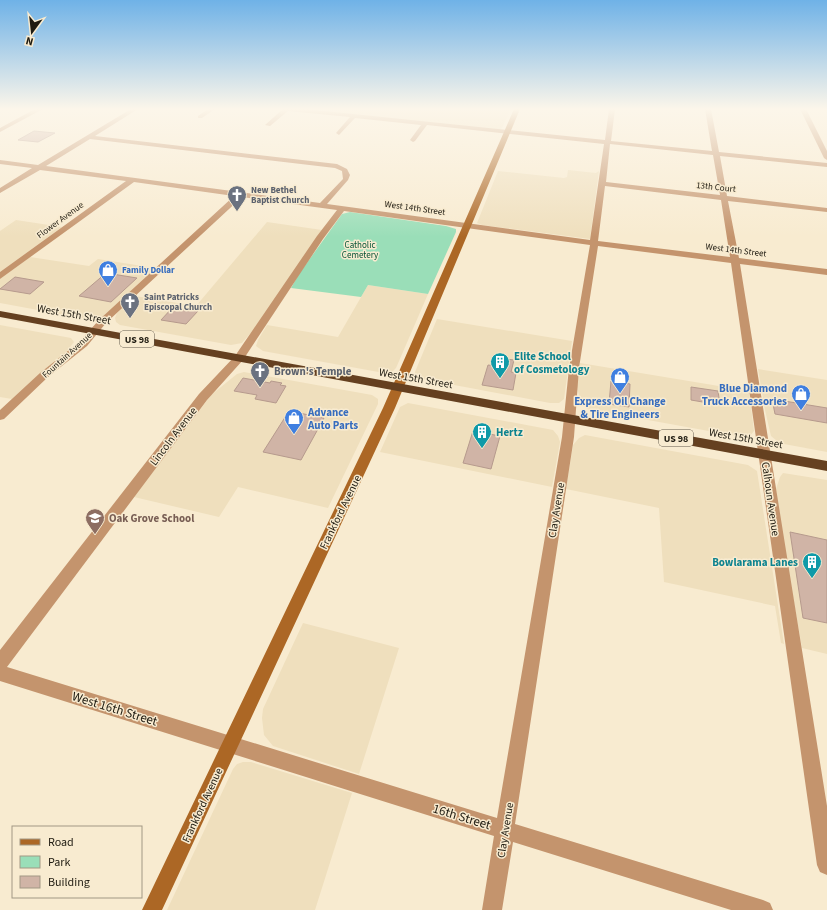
<svg xmlns="http://www.w3.org/2000/svg" width="827" height="910" font-family="'Source Sans 3',sans-serif">
<style>
.built{fill:#efdfbd}
.green{fill:#9adeb8}
.building{fill:#d0b4a6;stroke:#b69a8d}
.lines{fill:none;stroke-linecap:round;stroke-linejoin:round}
.street{fill:#c4946d;fill-rule:evenodd}
.secondary{fill:#ac6725;fill-rule:evenodd}
.highway{fill:#654020;fill-rule:evenodd}
.labels{text-anchor:middle;stroke-width:3;stroke-linejoin:round;paint-order:stroke}
.far-street-label{font-size:9px;fill:#1f1b11;stroke:#f8ebd0}
.far-worship-label{font-size:9px;font-weight:bold;fill:#5b616d;stroke:#f8ebd0;text-anchor:start}
.far-park-label{font-size:9px;fill:#025133;stroke:#f8ebd0}
.far-shop-label{font-size:9px;font-weight:bold;fill:#366cbe;stroke:#f8ebd0;text-anchor:start}
.shield{fill:#f8ebd0;stroke:#60594a;stroke-width:1}
.shield-label{font-size:10px;font-weight:bold;fill:#1f1b11}
.street-label{font-size:11px;fill:#1f1b11;stroke:#f8ebd0}
.culture-label{font-size:11px;font-weight:bold;fill:#0d838f;stroke:#f8ebd0;text-anchor:start}
.worship-label{font-size:11px;font-weight:bold;fill:#5b616d;stroke:#f8ebd0;text-anchor:start}
.shop-label{font-size:11px;font-weight:bold;fill:#366cbe;stroke:#f8ebd0;text-anchor:end}
.education-label{font-size:11px;font-weight:bold;fill:#785e54;stroke:#f8ebd0;text-anchor:start}
.near-street-label{font-size:13px;fill:#1f1b11;stroke:#f8ebd0}
</style>
<rect width="100%" height="100%" fill="#f8ebd0"/>
<path class="built" d="M328 109H511L502 128 500 130 324 113Z
M568 170 596 173 599 171 590 239 482 225 477 223 498 171 564 178 567 177Z
M16 220 62 227 0 272V231Z
M267 222 322 230 255 328 242 343 231 345 120 325 116 322 115 318 117 313 135 296 196 306Z
M30 257 89 266 98 259 155 268 104 316 92 320 0 303V279Z
M368 285 428 294 396 368 391 373H384L263 351 256 346 258 340 267 325 338 337Z
M437 319 572 341 564 399 559 403H550L417 378 415 375V372Z
M0 325 71 338 74 342 67 351 12 399 0 397Z
M580 363 749 391 754 431 750 436 742 437 587 409 580 401 577 386Z
M758 369 827 380V452L784 444 777 441 771 436 765 410Z
M244 372 372 395 378 399V404L328 508 238 487 219 517 134 497 211 395 237 374Z
M408 403 553 430 558 436 560 442 552 487 380 452 400 407Z
M585 435 748 465 757 471 784 644 781 643 775 606 664 582 659 508 566 489 573 445 579 438Z
M783 473 827 480V654L802 648 783 541 776 489 780 477Z
M303 623 399 648 359 774 273 746 264 735 262 718 263 709Z
M243 762H251L352 793 315 910H167L233 769 237 764Z"/>
<path class="green" d="M350 212 446 226 456 229V232L428 294 368 285 361 297 291 288 299 274 342 214Z"/>
<path class="building" d="M34 131 55 133 38 142 18 140Z
M106 273 137 278 111 302 79 296Z
M15 277 44 282 30 294 0 289Z
M173 307 198 311 186 324 161 320Z
M498 358 514 360 511 372 516 373 513 390 482 385 488 365 496 366Z
M243 378 270 383 271 381 282 383 280 385 286 386 276 403 255 399 257 395 234 391Z
M611 381 630 384 629 407 609 404Z
M691 387 718 391 720 405 691 400Z
M772 399 827 408V423L775 414Z
M289 411 324 418 301 460 263 452Z
M473 431 500 436 491 469 463 463Z
M790 532 827 540V623L803 618Z"/>
<g class="lines">
<path class="street" d="M35 109H43L0 132V128Z
M131 109H138L95 136 337 164 347 169 350 175 348 180 327 204 590 240 604 144 427 125 415 141 413 142 410 140 421 125 355 118 339 135 336 133 350 117 288 111 270 126 265 125 283 109H305L605 140 609 109H615L611 141 712 151 705 109H711L719 152 827 163V167L720 156 727 196 827 208V212L728 201 739 258 827 269V275L740 264 827 806V875L820 872 817 865 731 263 598 246 579 368 574 437 515 824 763 900 770 903 773 910H731L513 842 502 910H482L494 836 0 681V650L199 394 235 356 317 236 337 210 242 197 106 323 87 346 48 377 4 419 0 420V410L40 373 79 342 100 319 234 196 134 182 0 279V272L126 181 40 170 0 193V188L32 168 0 164V160L38 165ZM90 139 335 168 342 171 343 179 320 203 46 166ZM610 144 713 155 720 195 606 182ZM605 186 721 200 730 257 598 241ZM344 211 590 245 569 368 562 437 497 818 7 667 207 400 243 360 323 239Z
M208 109H215L202 118H198V116Z
M800 109H806L827 151V160L824 158Z"/>
<path class="secondary" d="M514 109H520L395 408 162 910H142L383 408Z"/>
<path class="highway" d="M0 311 827 461V471L0 317Z"/>
</g>
<linearGradient id="sky" x2="0" y2="1"><stop stop-color="#6fb2e7"/><stop offset="0.46" stop-color="#fcf6ea"/><stop offset="1" stop-color="#fcf6ea" stop-opacity="0"/></linearGradient>
<rect width="827" height="237" fill="url(#sky)"/>
<defs>
<symbol id="church-pin" viewBox="-11 -11 22 30"><path d="M0 17L-7.5 6A9.5 9.5 0 1 1 7.5 6Z" fill="#6b7280" stroke="#f8ebd0"/><path d="M-1.2-6h2.4v3.5h3.3v2.4h-3.3V6h-2.4V-.1h-3.3v-2.4h3.3Z" fill="#fff"/></symbol>
<symbol id="shop-pin" viewBox="-11 -11 22 30"><path d="M0 17L-7.5 6A9.5 9.5 0 1 1 7.5 6Z" fill="#3f7fe0" stroke="#f8ebd0"/><path d="M-5-2.5h2.3a2.7 3.5 0 0 1 5.4 0H5L5.5 6h-11ZM-1.5-2.5h3a1.5 2.3 0 0 0-3 0Z" fill="#fff"/></symbol>
<symbol id="building-pin" viewBox="-11 -11 22 30"><path d="M0 17L-7.5 6A9.5 9.5 0 1 1 7.5 6Z" fill="#0f9aa8" stroke="#f8ebd0"/><path d="M-4-6H4V6H1V3H-1V6H-4ZM-2.5-4.3h1.7v1.8h-1.7ZM.8-4.3h1.7v1.8H.8ZM-2.5-1h1.7V.8h-1.7ZM.8-1h1.7V.8H.8Z" fill="#fff"/></symbol>
<symbol id="school-pin" viewBox="-11 -11 22 30"><path d="M0 17L-7.5 6A9.5 9.5 0 1 1 7.5 6Z" fill="#8d6e63" stroke="#f8ebd0"/><path d="M0-5L7-2L0 1L-7-2ZM-4 1L0 2.5L4 1V4Q0 6-4 4Z" fill="#fff"/></symbol>
</defs>
<g fill-rule="evenodd">
<use href="#church-pin" x="226" y="184" width="22" height="30"/>
<use href="#shop-pin" x="97" y="259" width="22" height="30"/>
<use href="#church-pin" x="119" y="291" width="22" height="30"/>
<use href="#building-pin" x="489" y="351" width="22" height="30"/>
<use href="#church-pin" x="249" y="360" width="22" height="30"/>
<use href="#shop-pin" x="609" y="366" width="22" height="30"/>
<use href="#shop-pin" x="790" y="383" width="22" height="30"/>
<use href="#shop-pin" x="283" y="407" width="22" height="30"/>
<use href="#building-pin" x="471" y="421" width="22" height="30"/>
<use href="#school-pin" x="84" y="507" width="22" height="30"/>
<use href="#building-pin" x="801" y="551" width="22" height="30"/>
</g>
<g class="labels">
<g class="far-street-label">
<text transform="translate(716 187) rotate(6)" y="3">13th Court</text>
<text transform="translate(415 208) rotate(8)" y="3">West 14th Street</text>
<text transform="translate(60 220) rotate(-36)" y="3">Flower Avenue</text>
<text transform="translate(736 250) rotate(7)" y="3">West 14th Street</text>
<text transform="translate(67 355) rotate(-42)" y="3">Fountain Avenue</text>
</g>
<g class="far-worship-label">
<text x="251" y="193">New Bethel<tspan x="251" dy="10">Baptist Church</tspan></text>
<text x="144" y="300">Saint Patricks<tspan x="144" dy="10">Episcopal Church</tspan></text>
</g>
<g class="far-park-label">
<text x="360" y="248">Catholic<tspan x="360" dy="10">Cemetery</tspan></text>
</g>
<g class="far-shop-label">
<text x="122" y="273">Family Dollar</text>
</g>
<g class="shield">
<rect x="120" y="331" width="34" height="16" rx="3"/>
<rect x="659" y="430" width="34" height="16" rx="3"/>
</g>
<g class="shield-label">
<text x="137" y="343">US 98</text>
<text x="676" y="442">US 98</text>
</g>
<g class="street-label">
<text transform="translate(74 314) rotate(10)" y="4">West 15th Street</text>
<text transform="translate(416 378) rotate(10)" y="4">West 15th Street</text>
<text transform="translate(173 436) rotate(-53)" y="4">Lincoln Avenue</text>
<text transform="translate(746 438) rotate(10)" y="4">West 15th Street</text>
<text transform="translate(771 499) rotate(82)" y="4">Calhoun Avenue</text>
<text transform="translate(556 510) rotate(-81)" y="4">Clay Avenue</text>
<text transform="translate(340 512) rotate(-64)" y="4">Frankford Avenue</text>
<text transform="translate(202 805) rotate(-65)" y="4">Frankford Avenue</text>
<text transform="translate(505 830) rotate(-81)" y="4">Clay Avenue</text>
</g>
<g class="culture-label">
<text x="514" y="360">Elite School<tspan x="514" dy="13">of Cosmetology</tspan></text>
<text x="496" y="436">Hertz</text>
<text x="798" y="566" text-anchor="end">Bowlarama Lanes</text>
</g>
<g class="worship-label">
<text x="274" y="375">Brown's Temple</text>
</g>
<g class="shop-label">
<text x="787" y="392">Blue Diamond<tspan x="787" dy="13">Truck Accessories</tspan></text>
<text x="620" y="405" text-anchor="middle">Express Oil Change<tspan x="620" dy="13">&amp; Tire Engineers</tspan></text>
<text x="308" y="416" text-anchor="start">Advance<tspan x="308" dy="13">Auto Parts</tspan></text>
</g>
<g class="education-label">
<text x="109" y="522">Oak Grove School</text>
</g>
<g class="near-street-label">
<text transform="translate(115 708) rotate(17)" y="5">West 16th Street</text>
<text transform="translate(462 816) rotate(17)" y="5">16th Street</text>
</g>
</g>
<rect x="12" y="826" width="130" height="72" fill="#f8ebd0" stroke="#a19884"/>
<rect x="20" y="839" width="20" height="6" fill="#ac6725" stroke="#a19884"/>
<text x="48" y="846" font-size="12" fill="#1f1b11">Road</text>
<rect x="20" y="856" width="20" height="12" fill="#9adeb8" stroke="#a19884"/>
<text x="48" y="866" font-size="12" fill="#1f1b11">Park</text>
<rect x="20" y="876" width="20" height="12" fill="#d0b4a6" stroke="#a19884"/>
<text x="48" y="886" font-size="12" fill="#1f1b11">Building</text>
<g transform="translate(32 32) rotate(195)" stroke="#f8ebd0" stroke-width="3" paint-order="stroke">
<path d="M0-3L7 15L0 10L-7 15Z" fill="#1f1b11"/>
<text y="-6" font-size="11" font-weight="bold" text-anchor="middle" fill="#1f1b11">N</text>
</g>
</svg>
